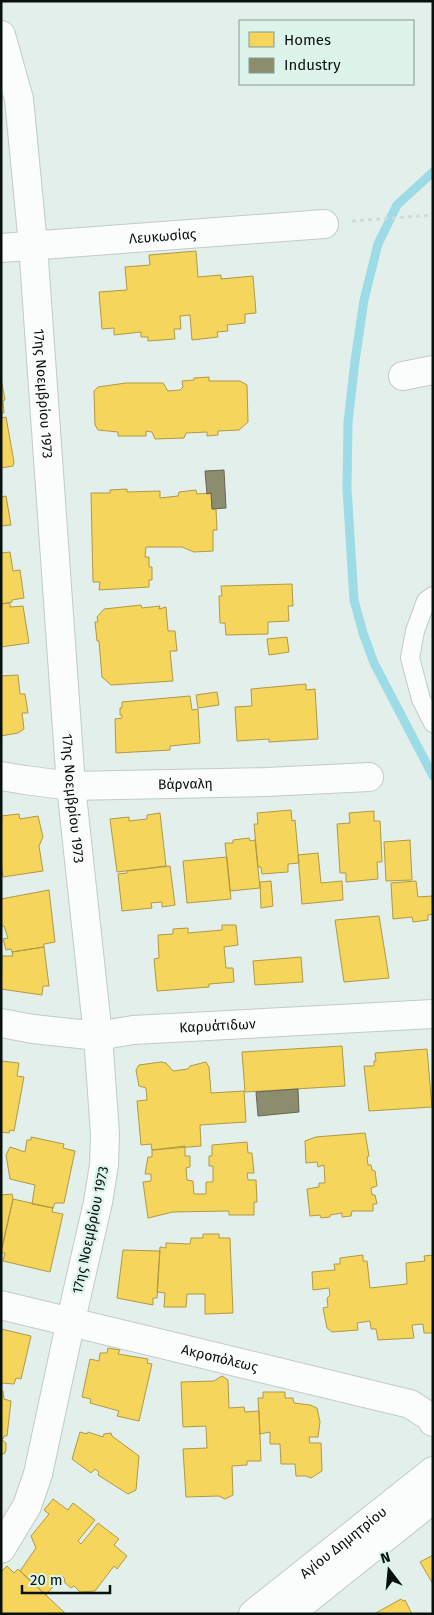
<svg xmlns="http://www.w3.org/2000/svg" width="434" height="1615" font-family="'Fira Sans',sans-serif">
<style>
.homes{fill:#f6d55c;stroke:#af9a45}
.industry{fill:#8c8c6e;stroke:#656751}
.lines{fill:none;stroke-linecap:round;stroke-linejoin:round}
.stream{stroke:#9ddce7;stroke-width:9}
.service-casing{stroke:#c1cbc7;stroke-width:20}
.minor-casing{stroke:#c1cbc7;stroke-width:30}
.tertiary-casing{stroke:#c1cbc7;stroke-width:30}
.path{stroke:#d5dad8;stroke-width:3;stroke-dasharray:4 4;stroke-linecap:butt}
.service{stroke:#fbfdfc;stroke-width:18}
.minor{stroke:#fbfdfc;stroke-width:28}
.tertiary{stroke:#fbfdfc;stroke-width:28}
.labels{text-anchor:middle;stroke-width:5;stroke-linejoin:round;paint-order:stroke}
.street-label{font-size:14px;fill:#09110e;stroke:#ddf4eb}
</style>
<rect width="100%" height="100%" fill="#e2efea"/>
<path class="homes" d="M196 251 198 277 221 275V279L253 276 256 313 245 314V323L227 325 228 331 217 332 218 337 192 340 190 315 180 316 181 329H174L175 339 148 341V337H141V332L114 335V328L102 329 99 292 127 290 125 267 150 265 149 255Z
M209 377V381H240L247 385 248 422 239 430 218 431V435L207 436V432L186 433 184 438 155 439 152 432 146 431V436H118V432L98 430 95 425 94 391 98 387 126 383H163L168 391 180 390 183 387 182 381 194 380V378Z
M1 379 5 400 3 401 4 413H1Z
M6 417 14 462 13 466 1 468V418Z
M127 489V492L160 491V498L178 496 179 492 196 490 197 494 211 493 212 509H216L217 530H213V551L194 552 182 547H146L145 557H149V567H152V580H149V587L99 590 100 582H93L91 493H110V490Z
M6 496 11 525 1 526V497Z
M10 552 13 571 20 570 24 598 12 600V602L1 604V553Z
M292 584 293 606H288L289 621 268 622V634L226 635 225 623H220L219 596H222L221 586Z
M10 603V607L23 606 29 643 1 647V604Z
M141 605 142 608 160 606 159 609 166 607 168 631H175L177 651H170L173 681 111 685 102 677 99 641H97L95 622H98L97 617 104 609Z
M287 637 289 652 269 655 267 639Z
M18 675 20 694H25L28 713H22L24 729 18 733 1 736V676Z
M306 684V690L315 689 318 739 269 742V739L237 741 235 707 252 706 251 689Z
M217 692 219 705 198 708 196 695Z
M190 696 192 710 198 709 200 743 170 746V750L116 753 115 719 122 718V715H120V708H122V702Z
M291 810 292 821 295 820 299 863 288 864V872L262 874 261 867H258L254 824H258L257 813Z
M374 811V821H380L382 862H377L378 879 346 882V873H340L337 824 350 823 349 813Z
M160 813 166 866 117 872 110 819 129 817V821L147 819V815Z
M19 814 20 819 38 816 43 837 39 846 43 871 3 877 1 864V816Z
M249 838 250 841 255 840 260 888 230 891 225 843H233V840Z
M410 840 412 880 386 881 384 842Z
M318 853 321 883 342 881 343 900 302 904 298 855Z
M227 857 231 899 187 903 183 861Z
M170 866 175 905 162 907V902L151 903 152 908 122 911 118 874 127 873V871Z
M271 881 273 906 261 908 260 882Z
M416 881 418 897 432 896 433 914 428 915V920L413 922 412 917 393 919 391 883Z
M49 890 55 942 44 944V947L12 952 11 949 6 950 3 939 8 938 4 926H1V899Z
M379 916 389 978 344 982 335 920Z
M222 925H236L238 945 224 947 226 968H233L234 982 209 984V987L157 991 154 959 159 958 158 935 173 934V929L188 928V933L222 930Z
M44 947 49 986H43L42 995 1 989 2 956H13L12 952Z
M301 957 303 982 255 985 253 961Z
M342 1046 345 1086 245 1092 242 1052Z
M427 1049 432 1107 369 1111 364 1066H374V1061H376L375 1053Z
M1 1061 19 1063 17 1076 24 1077 14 1131 10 1130 9 1133 1 1132Z
M161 1062 166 1063 173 1071 188 1069 190 1066 206 1062 209 1067 211 1093 244 1091 246 1122 200 1125 201 1146 152 1150 151 1144 141 1145 137 1101 147 1100 146 1088 139 1086 136 1070 139 1065Z
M365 1133 369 1156 367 1157 368 1165H371L372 1170 375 1171 377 1186 371 1188 372 1195H375L377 1204H373V1211H352L351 1216 342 1217V1213L330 1215V1217L321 1218 320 1215 310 1216 307 1189 319 1187V1183H325L324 1165 318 1167 317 1162 306 1163 305 1141 316 1137Z
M31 1137 64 1144 63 1148 75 1151 64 1203H55L53 1208 32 1204 35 1185 10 1179 6 1155 10 1147 25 1152 27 1140H31Z
M247 1142 248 1153H252L254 1173H247L248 1180H256L257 1202H254V1215H229V1211L173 1212 148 1218 143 1182 151 1181V1174H145L148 1157H152V1150L185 1146V1156H190V1167L186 1168 187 1180 193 1181 194 1194H206V1182H213V1166H209V1156H212V1145Z
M12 1194 13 1199 2 1249 1 1195Z
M13 1199 53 1208 52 1212 63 1214 50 1272 3 1261 5 1253H1V1251Z
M203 1234H219V1238H230L233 1313 205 1314V1294H187L186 1307H164L165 1293 157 1292 160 1247 166 1248V1243L190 1244 191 1238H203Z
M123 1250 160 1251 157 1298H153V1305L117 1298Z
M363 1255V1261H367L370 1288 407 1284 406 1263 425 1261 424 1256 433 1255V1333H424L423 1324 412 1325 414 1338 378 1340 376 1329H371L370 1321 357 1323 358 1330 332 1332 327 1328 323 1308 328 1307 327 1298 330 1295 329 1288 313 1290 312 1272 335 1270 334 1264H340V1258Z
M1 1329 31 1336 21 1379 16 1378 14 1384 1 1383Z
M108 1348 120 1350 118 1354 148 1359 147 1363 152 1364 139 1421 117 1416 119 1411 90 1403 91 1399 82 1397 90 1359 99 1361 100 1353H107Z
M222 1376 228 1380 229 1408 244 1407 245 1412 259 1411 261 1461H247V1465L232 1466 233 1495 225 1499 219 1496 186 1497 183 1449 207 1448 206 1426 183 1427 181 1382 214 1381Z
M1 1391H3L4 1399 11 1401 7 1436H4L3 1439H1Z
M263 1392H285V1398H293L294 1403 310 1405 317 1408 320 1422 318 1437H309L310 1443H321L322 1471 311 1478 306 1476H296L295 1464H281L280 1444H270V1432L260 1434 258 1398H263Z
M80 1432 87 1434 88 1432 103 1437 104 1434 111 1433 112 1436 139 1456 136 1490 128 1494 98 1475 99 1472 95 1469 91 1473 72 1459Z
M1 1439 6 1443V1449L5 1453 1 1455Z
M53 1499 68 1510 73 1503 95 1520 78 1541 81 1544 98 1523 119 1539 114 1545 127 1556 117 1569 114 1566 95 1591 80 1592 74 1586 71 1588 64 1582 65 1579 62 1576 46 1595 20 1571 36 1548 31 1536 49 1514 44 1510Z
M433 1555V1584L420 1562Z
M7 1566 14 1573 18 1569 65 1613 1 1614V1572Z
M401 1599 403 1601 405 1600 412 1614H374Z"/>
<path class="industry" d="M224 470 226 508 212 509 211 493 207 494 205 471Z
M298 1089 299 1112 258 1116 256 1092Z"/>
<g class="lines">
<path class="stream" d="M433 172 397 205 378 244 364 300 355 361 348 422 347 488 354 600 363 633 374 663 433 776"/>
<defs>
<path id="service" d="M433 596 426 601 415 631 410 658 421 699 433 723"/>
<g id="minor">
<path id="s1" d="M1 35 19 99 33 245 71 786 98 1036 105 1134 104 1165 98 1202 71 1320 38 1474 27 1506 1 1549"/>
<path id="s2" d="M1 248 324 224"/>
<path d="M403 376 433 370"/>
<path id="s3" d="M1 776 25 780 71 786 267 782 369 777"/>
<path id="s4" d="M1 1023 33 1029 98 1036 133 1030 433 1014"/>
<path id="s5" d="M1 1305 410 1404 430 1417 433 1422"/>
</g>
<g id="tertiary">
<path id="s6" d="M253 1614 433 1471"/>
<path d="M289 1614 433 1499"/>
</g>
</defs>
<use href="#service" class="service-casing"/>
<use href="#minor" class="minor-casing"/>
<use href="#tertiary" class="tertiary-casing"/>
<path class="path" d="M352 221 433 215"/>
<use href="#service" class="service"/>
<use href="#minor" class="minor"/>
<use href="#tertiary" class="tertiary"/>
</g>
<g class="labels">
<g class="street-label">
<text dy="5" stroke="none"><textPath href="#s2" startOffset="162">Λευκωσίας</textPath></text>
<text dy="5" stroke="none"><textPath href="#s1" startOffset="362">17ης Νοεμβρίου 1973</textPath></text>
<text dy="5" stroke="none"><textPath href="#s3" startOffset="185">Βάρναλη</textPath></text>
<text dy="5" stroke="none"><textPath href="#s1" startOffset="768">17ης Νοεμβρίου 1973</textPath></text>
<text dy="5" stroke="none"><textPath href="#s4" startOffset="218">Καρυάτιδων</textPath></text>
<text transform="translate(90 1230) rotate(-78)" y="5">17ης Νοεμβρίου 1973</text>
<text dy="5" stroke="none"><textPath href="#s5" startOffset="225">Ακροπόλεως</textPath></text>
<text dy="5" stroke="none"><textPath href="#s6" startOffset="115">Αγίου Δημητρίου</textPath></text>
</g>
</g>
<rect width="434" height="1615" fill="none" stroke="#09110e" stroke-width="5"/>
<rect x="239" y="20" width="175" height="65" fill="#ddf4eb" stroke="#889993"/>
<rect x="249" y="32" width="25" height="15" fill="#f6d55c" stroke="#889993"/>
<text x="284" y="45" font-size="15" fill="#09110e">Homes</text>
<rect x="249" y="58" width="25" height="15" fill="#8c8c6e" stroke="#889993"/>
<text x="284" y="70" font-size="15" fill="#09110e">Industry</text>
<g transform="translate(389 1570) rotate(344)" stroke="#ddf4eb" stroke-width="4" paint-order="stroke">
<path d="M0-4L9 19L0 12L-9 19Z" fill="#09110e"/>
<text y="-8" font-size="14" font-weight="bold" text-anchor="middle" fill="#09110e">N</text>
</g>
<path d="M22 1585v8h88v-8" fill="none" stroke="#09110e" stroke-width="2.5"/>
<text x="30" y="1585" font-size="15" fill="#09110e" stroke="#ddf4eb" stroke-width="4" paint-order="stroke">20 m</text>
</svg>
